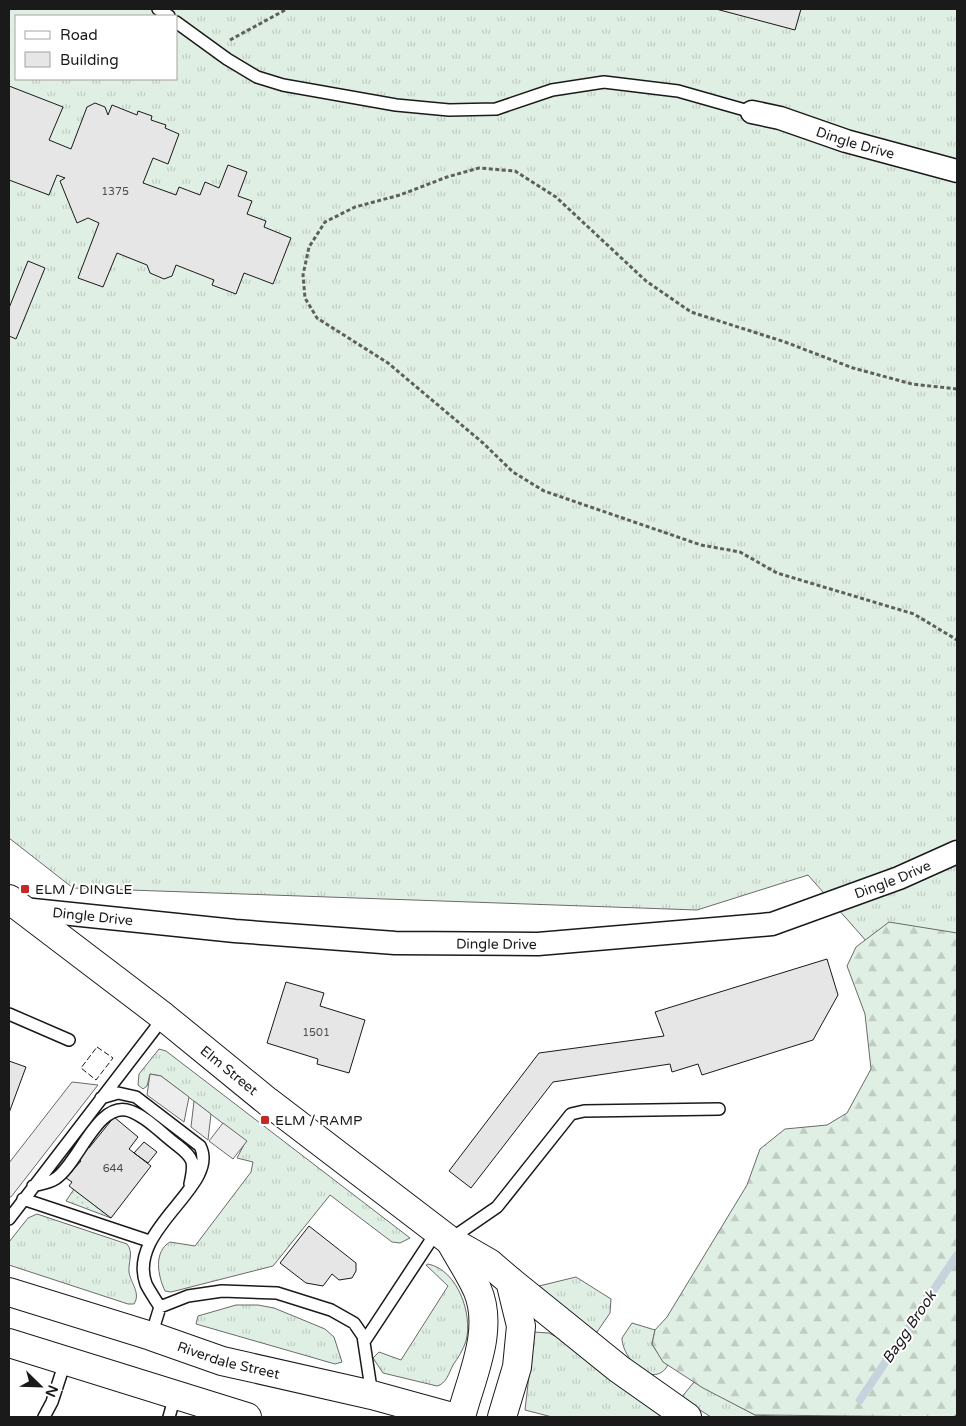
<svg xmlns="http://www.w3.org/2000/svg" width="966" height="1426" font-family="'Varela Round',sans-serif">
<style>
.grass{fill:url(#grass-tufts);stroke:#6a6a6a;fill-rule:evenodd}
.forest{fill:url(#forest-firs);stroke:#6a6a6a}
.garden{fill:url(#garden-dots);stroke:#6a6a6a}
.parking{fill:#ededed;stroke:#6a6a6a}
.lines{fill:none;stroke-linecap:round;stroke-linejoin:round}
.stream{stroke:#c6d2dc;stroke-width:8}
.building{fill:#e6e6e6;stroke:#1a1a1a}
.lane-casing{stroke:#1a1a1a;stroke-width:14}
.street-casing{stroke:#1a1a1a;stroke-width:25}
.secondary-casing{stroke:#1a1a1a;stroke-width:30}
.primary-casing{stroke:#1a1a1a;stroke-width:30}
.path{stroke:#5f5f5f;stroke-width:3;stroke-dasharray:4 2.5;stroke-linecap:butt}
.lane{stroke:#fff;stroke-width:11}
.street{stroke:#fff;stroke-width:22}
.secondary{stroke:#fff;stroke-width:28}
.primary{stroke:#fff;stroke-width:28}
.fence{stroke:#1a1a1a;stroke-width:1;stroke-dasharray:6 2.5;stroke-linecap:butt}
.poi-dot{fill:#c62828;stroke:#fff;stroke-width:2}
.labels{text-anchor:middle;stroke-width:4;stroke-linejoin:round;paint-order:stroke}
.number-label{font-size:11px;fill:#4d4d4d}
.street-label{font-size:14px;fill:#1a1a1a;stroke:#fff}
.poi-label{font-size:14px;fill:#1a1a1a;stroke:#fff;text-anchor:start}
.water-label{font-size:15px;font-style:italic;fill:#1a1a1a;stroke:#fff}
</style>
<defs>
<pattern id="grass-tufts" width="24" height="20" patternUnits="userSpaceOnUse" patternTransform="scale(1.25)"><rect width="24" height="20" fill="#e0efe3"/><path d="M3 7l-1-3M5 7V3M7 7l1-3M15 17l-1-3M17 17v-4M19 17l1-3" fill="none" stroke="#c0ccc2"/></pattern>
<pattern id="forest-firs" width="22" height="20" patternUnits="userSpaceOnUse" patternTransform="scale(1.25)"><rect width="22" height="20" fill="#e0efe3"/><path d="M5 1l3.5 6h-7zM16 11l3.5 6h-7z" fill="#c0ccc2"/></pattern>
<pattern id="garden-dots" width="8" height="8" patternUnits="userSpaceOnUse" patternTransform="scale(1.25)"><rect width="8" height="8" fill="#e0efe3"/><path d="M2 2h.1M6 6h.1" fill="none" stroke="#c0ccc2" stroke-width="1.8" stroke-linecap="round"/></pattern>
</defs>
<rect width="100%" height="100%" fill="#fff"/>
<path class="grass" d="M9 9H957V997L883 960 808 875 697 910 73 888 9 838ZM16 16H176V79H16Z
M159 1049 166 1051 410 1238 400 1243 392 1242 330 1195 273 1266 171 1292 165 1291C158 1276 153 1252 170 1242L195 1246 251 1172 253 1162 237 1158 246 1141 161 1076 150 1074 147 1086 143 1089 138 1085 139 1074Z
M37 1214 127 1244C134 1252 128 1263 129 1272 131 1284 141 1293 134 1304H128L9 1265V1242L28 1218Z
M428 1264C458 1270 473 1315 466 1341 463 1350 458 1358 453 1365 449 1373 446 1384 437 1386L383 1373 373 1358 379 1352 401 1360 448 1286 426 1265Z
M576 1277 611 1299 610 1313 597 1332H592L539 1286Z
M236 1305H258L274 1308 325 1329 334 1337 342 1362 335 1364 196 1324 198 1316Z
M632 1323 655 1330 652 1344 663 1361 668 1365C653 1391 622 1358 622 1338Z
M534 1332 549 1333 564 1341 667 1417H552L525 1410Z
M694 1382 755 1415 792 1417H711L681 1398Z"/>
<path class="forest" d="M889 922 957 933V1414L954 1417 755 1415 703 1388 663 1362 652 1344 655 1330 667 1317 747 1185 760 1149 785 1129 827 1125 847 1113 871 1069 865 1014 847 966 856 947Z"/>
<path class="garden" d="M74 1189 111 1218 66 1201Z"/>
<path class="parking" d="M150 1074 161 1076 189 1097 184 1122 147 1095Z
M72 1082 98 1085 11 1197H9V1163Z
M194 1101 211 1114 208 1140 191 1127Z
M223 1123 247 1141 233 1159 209 1141Z"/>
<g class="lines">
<path class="stream" d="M860 1400 957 1255"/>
</g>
<path class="building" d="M716 9H801L795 30Z
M9 86 63 107 49 140 71 149 87 107 95 103 105 107 108 115 112 105 137 115 138 111 152 116 151 120 166 125 165 128 179 134 168 164 153 158 143 183 176 195 179 187 200 195 205 182 219 188 228 165 247 172 238 196 252 201 247 214 266 221 264 227 291 238 273 284 244 273 236 294 212 285 214 280 176 265 172 276 164 279 150 273 147 265 117 253 103 287 78 278 99 223 88 218 77 223 60 181 65 178 57 175 49 195 9 180Z
M28 261 45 268 16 339 9 336V308Z
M827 959 838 995 813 1040 702 1075 698 1064 672 1072 670 1064 553 1082 471 1188 449 1171 539 1053 664 1036 655 1012Z
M286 982 324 993 320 1006 365 1020 349 1073 317 1064 318 1059 267 1043Z
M9 1061 26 1067 9 1113Z
M114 1117 138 1137 129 1149 151 1166 111 1218 69 1186 72 1182 66 1178 81 1161 77 1158 87 1146 89 1148Z
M144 1142 157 1152 148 1163 134 1153Z
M309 1226 356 1263V1271L352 1278 339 1280 332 1274 323 1286 306 1283 280 1263Z"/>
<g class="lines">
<defs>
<path id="lane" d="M158 9 169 16
M176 22 227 59 257 77 283 85 396 105 449 110 496 109 552 90 604 82 678 91 752 112
M9 1014 69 1040
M101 1098 118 1093 136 1097 200 1146C221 1186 126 1229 146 1284 150 1292 155 1299 160 1307L151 1336
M33 1186C40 1184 49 1183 55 1179 78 1165 98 1099 130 1111 147 1117 162 1134 177 1145 194 1158 195 1162 190 1184
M23 1199 149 1241
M9 1219 164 1017
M449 1240 497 1207 571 1114 584 1111 719 1109
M160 1307 188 1296 222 1291 277 1293 331 1310 354 1323 363 1336 372 1395
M364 1342 437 1231
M44 1417 52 1402 65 1362
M169 1417 175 1396"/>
<g id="street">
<path id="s1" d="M752 112 780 118 846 141 957 171"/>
<path id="s2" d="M23 909 235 931 395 943 538 944 772 924 899 878 957 852"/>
</g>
<g id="secondary">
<path id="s3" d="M9 899 164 1017 267 1101 449 1240 489 1263 510 1281 521 1326 517 1367 502 1417"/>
<path d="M450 1241C459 1257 469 1272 477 1289 495 1330 471 1377 461 1417"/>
</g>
<g id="primary">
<path d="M510 1281 619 1369 687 1417"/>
<path id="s4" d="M9 1292 151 1336 222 1361 372 1395 452 1417"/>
<path d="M9 1343 247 1417"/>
</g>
</defs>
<use href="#lane" class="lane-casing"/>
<use href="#street" class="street-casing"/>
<use href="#secondary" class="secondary-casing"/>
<use href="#primary" class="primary-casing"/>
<path class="path" d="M230 40 287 9
M957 389 912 384 853 368 785 342 691 312 646 281 556 197 515 171 479 168 447 177 400 195 355 207 325 222 309 247 303 275 305 298 317 318 388 363 483 443 513 472 544 491 701 545 740 552 777 573 914 614 957 640"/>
<use href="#lane" class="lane"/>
<use href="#street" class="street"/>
<use href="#secondary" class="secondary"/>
<use href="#primary" class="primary"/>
<path class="fence" d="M97 1047 113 1058 96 1080 81 1068Z"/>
</g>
<g class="poi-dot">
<rect x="20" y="884" width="10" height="10" rx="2.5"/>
<rect x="260" y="1115" width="10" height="10" rx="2.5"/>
</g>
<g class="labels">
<g class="number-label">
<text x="115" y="195">1375</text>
<text x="316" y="1036">1501</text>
<text x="113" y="1172">644</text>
</g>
<g class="street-label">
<text dy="5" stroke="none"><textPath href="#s1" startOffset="108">Dingle Drive</textPath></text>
<text dy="5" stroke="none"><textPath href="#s2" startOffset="880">Dingle Drive</textPath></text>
<text dy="5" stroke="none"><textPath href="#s2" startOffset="70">Dingle Drive</textPath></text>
<text dy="5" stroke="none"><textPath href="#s2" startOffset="475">Dingle Drive</textPath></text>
<text dy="5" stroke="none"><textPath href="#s3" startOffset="279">Elm Street</textPath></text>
<text dy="5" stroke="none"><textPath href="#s4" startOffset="230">Riverdale Street</textPath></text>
</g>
<g class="poi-label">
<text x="35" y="894">ELM / DINGLE</text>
<text x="275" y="1125">ELM / RAMP</text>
</g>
<g class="water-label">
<text transform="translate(909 1327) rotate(-56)" y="5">Bagg Brook</text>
</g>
</g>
<rect width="966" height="1426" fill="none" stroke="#1a1a1a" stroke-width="20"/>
<rect x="15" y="15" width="162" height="65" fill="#ffffff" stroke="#a3a3a3"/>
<rect x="25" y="31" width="25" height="8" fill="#ffffff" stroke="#a3a3a3"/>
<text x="60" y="40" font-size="15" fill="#1a1a1a">Road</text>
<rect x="25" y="52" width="25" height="15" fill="#e6e6e6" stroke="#a3a3a3"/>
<text x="60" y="65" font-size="15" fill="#1a1a1a">Building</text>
<g transform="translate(40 1386) rotate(113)" stroke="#ffffff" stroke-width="4" paint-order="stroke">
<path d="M0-4L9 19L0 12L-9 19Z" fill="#1a1a1a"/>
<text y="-8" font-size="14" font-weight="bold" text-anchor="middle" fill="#1a1a1a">N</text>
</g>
</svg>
